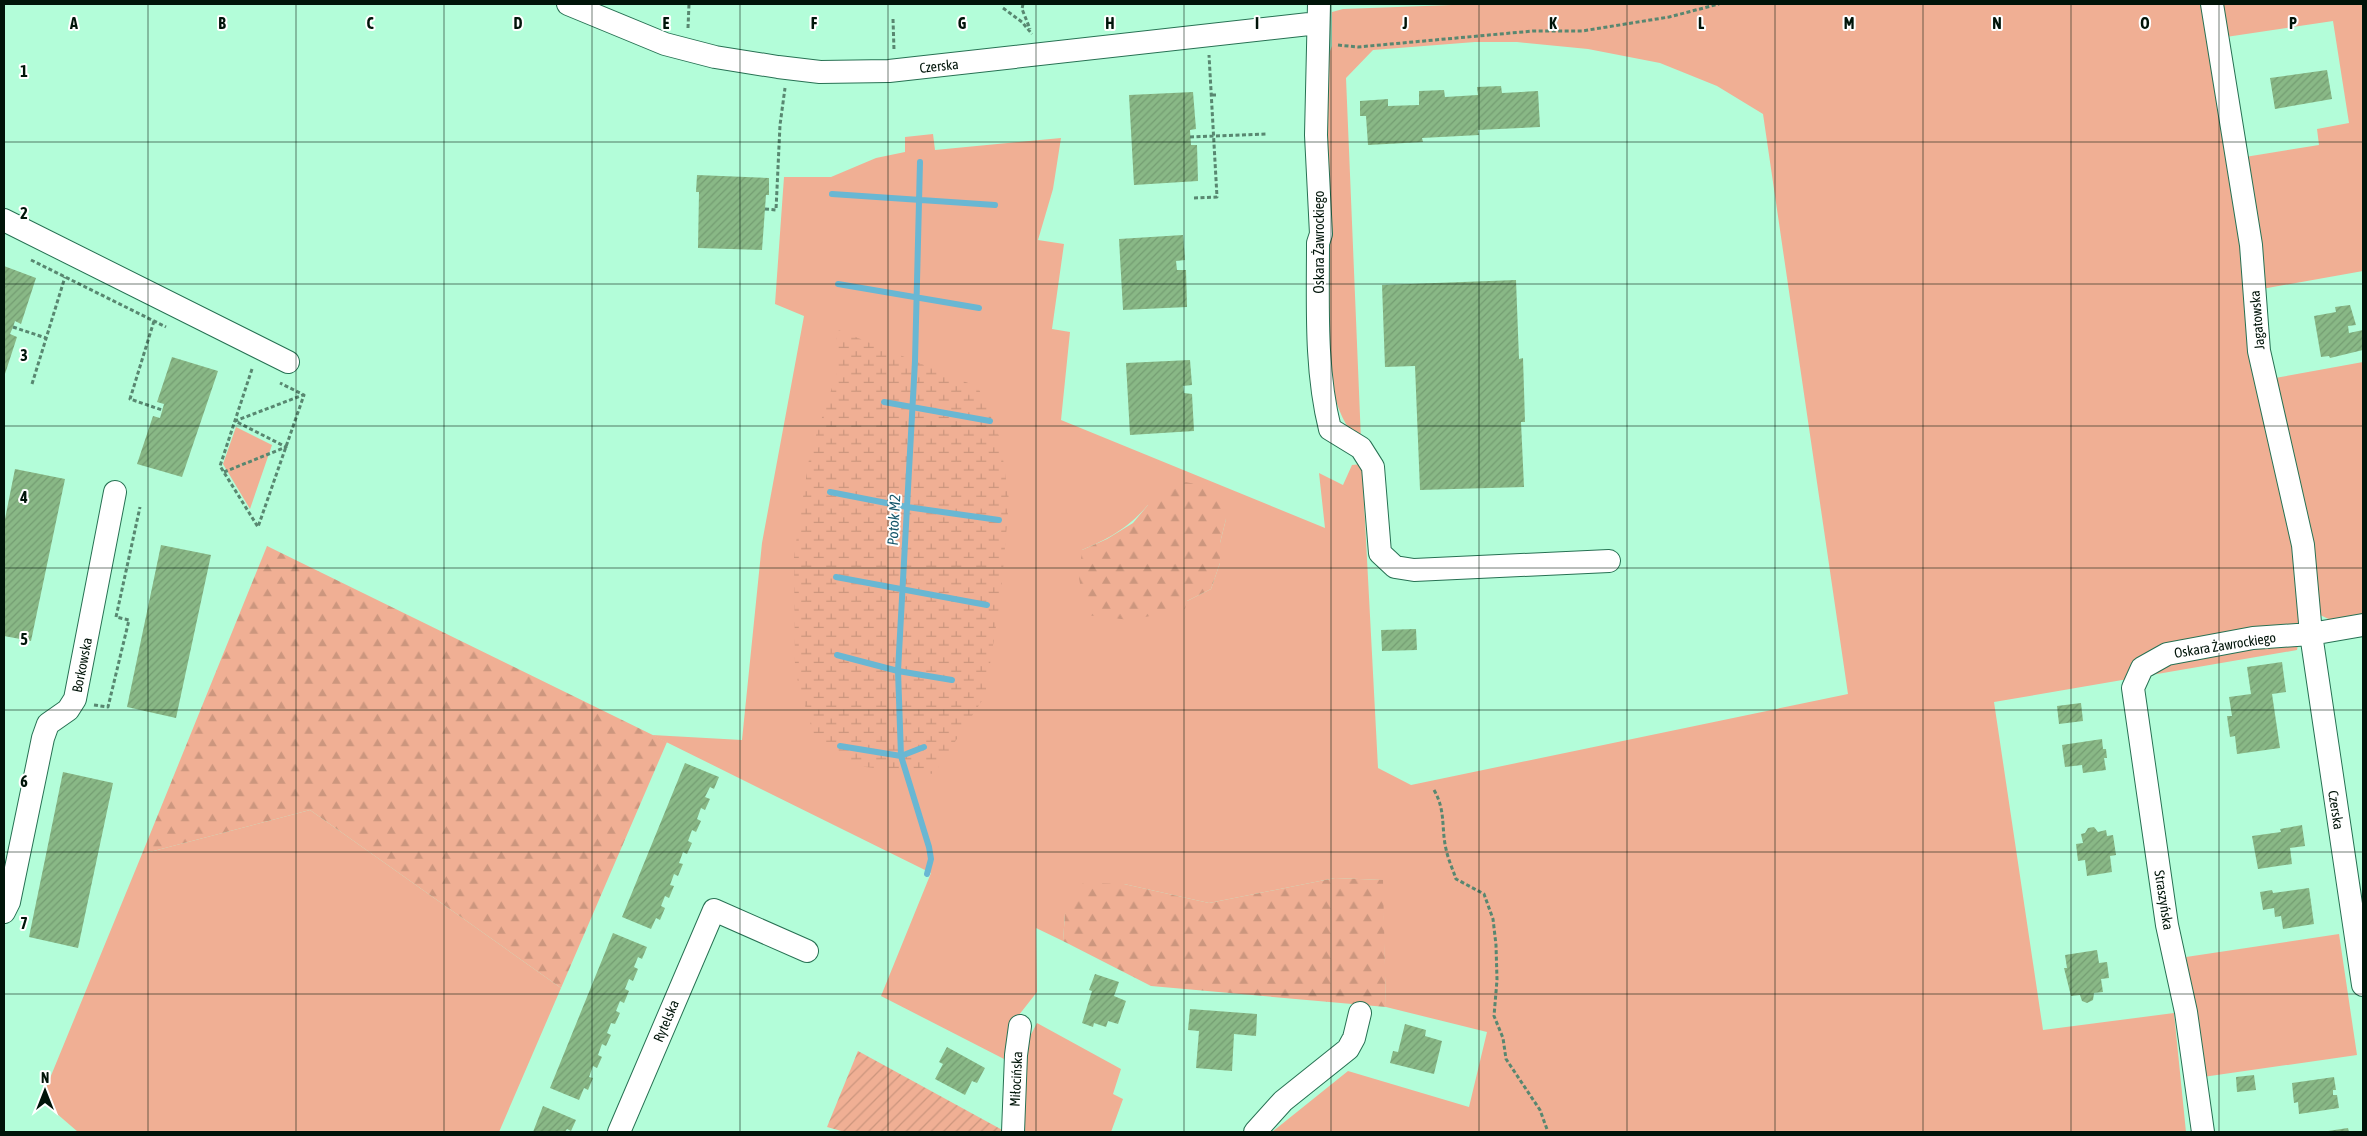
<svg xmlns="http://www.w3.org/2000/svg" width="2367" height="1136" font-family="'Asap Condensed',sans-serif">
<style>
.green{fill:#f0af94;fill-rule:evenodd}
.forest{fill:url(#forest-firs)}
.wetland{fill:url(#wetland-marsh)}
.garden{fill:url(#garden-furrows)}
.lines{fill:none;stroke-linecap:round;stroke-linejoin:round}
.stream{stroke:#69b7d3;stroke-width:6}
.building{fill:url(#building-hatch)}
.minor-casing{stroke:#277153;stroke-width:24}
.path{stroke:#588770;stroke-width:3;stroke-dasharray:4 2.5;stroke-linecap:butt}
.minor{stroke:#fff;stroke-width:22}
.grid{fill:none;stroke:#001409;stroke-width:1;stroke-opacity:0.55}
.labels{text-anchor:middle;stroke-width:4;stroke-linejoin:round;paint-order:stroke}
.street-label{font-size:14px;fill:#001409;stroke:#fff}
.water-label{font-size:15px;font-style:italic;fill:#15566a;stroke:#fff}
.grid-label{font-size:16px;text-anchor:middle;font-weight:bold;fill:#001409;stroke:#fff;stroke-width:4;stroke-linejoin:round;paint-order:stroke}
</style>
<defs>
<pattern id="forest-firs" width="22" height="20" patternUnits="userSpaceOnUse" patternTransform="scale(1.25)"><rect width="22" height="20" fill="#f0af94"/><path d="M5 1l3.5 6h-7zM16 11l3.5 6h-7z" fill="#cc967e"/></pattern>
<pattern id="wetland-marsh" width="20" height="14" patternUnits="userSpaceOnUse" patternTransform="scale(1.25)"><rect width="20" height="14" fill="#f0af94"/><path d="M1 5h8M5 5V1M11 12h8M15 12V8" fill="none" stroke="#cc967e"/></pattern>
<pattern id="garden-furrows" width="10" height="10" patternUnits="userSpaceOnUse" patternTransform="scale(1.25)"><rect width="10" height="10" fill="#f0af94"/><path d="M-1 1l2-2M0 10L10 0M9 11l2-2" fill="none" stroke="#cc967e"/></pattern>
<pattern id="building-hatch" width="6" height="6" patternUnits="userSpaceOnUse" patternTransform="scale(1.25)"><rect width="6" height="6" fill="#89b886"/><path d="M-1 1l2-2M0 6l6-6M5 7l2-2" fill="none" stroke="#749d72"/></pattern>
</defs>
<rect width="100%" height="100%" fill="#b3fdd9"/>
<path class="green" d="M1479 4H2207L2296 546 2303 617 2297 650 1994 702 2043 1030 2174 1013 2186 1132H1272L1348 1071 1469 1107 1487 1032 1386 1007 1382 880 1335 878 1209 903 1124 884 1065 914 1063 941 1036 928 1037 992 1015 1020 1004 1059 881 996 931 873 652 735 742 740 762 543 804 316 775 304 784 177H831L876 158 905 152V137L933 134 935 150 1061 138 1053 189 1038 240 1064 244 1052 329 1070 332 1061 420 1325 528 1319 473 1343 485 1352 465 1362 464 1378 768 1411 785 1848 694 1763 114 1717 86 1660 63 1588 49 1517 42H1475L1373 50 1346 78 1361 440C1355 439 1353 435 1350 430 1320 390 1325 295 1325 246L1332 237 1326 147 1328 56 1332 46V12L1343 9ZM1148 505 1226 519 1220 543V563L1211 589 1187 601 1082 550C1110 538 1128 528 1148 505Z
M2219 4H2363V271L2262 289 2245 157 2319 145 2317 129 2349 123 2333 21 2226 37Z
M2363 362V620L2339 624 2318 614 2275 378Z
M236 427 272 445 250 509 223 464Z
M310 810 561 988 499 1132H78L41 1100 142 854Z
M2339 934 2357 1055 2203 1077 2186 957Z
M1037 1023 1121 1069 1113 1094 1123 1099 1111 1132H1021L1027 1042Z"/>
<path class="forest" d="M1185 482 1201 485 1220 501 1226 519 1220 543V563L1211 589 1187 601 1185 609 1130 620 1086 615 1079 578 1082 550 1107 539 1133 523 1148 505Z
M267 546 667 742 561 988 310 810 142 854Z
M1335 878 1383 880 1386 1007 1151 986 1063 941 1065 914 1083 883 1124 884 1209 903Z"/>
<path class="wetland" d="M836 329 978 387 1000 438 1009 500 1001 594 985 696 934 774 856 766 815 739 795 672 794 555 810 453 838 370Z"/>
<path class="garden" d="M858 1051 1006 1132H845L827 1127Z"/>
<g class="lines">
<path class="stream" d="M920 162 915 361 898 671 901 756 929 847 931 859 927 874
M832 194 995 205
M838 284 979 308
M884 402 990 421
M830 492 907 507 999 520
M836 577 987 605
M837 655 898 671 952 680
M840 746 901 756 924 747"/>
</g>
<path class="building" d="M2327 70 2332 99 2275 109 2270 78Z
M1501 86 1502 93 1538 91 1540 127 1478 130 1479 135 1422 138 1423 142 1368 145 1366 116H1360V101L1388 99V106L1419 105V91L1444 90 1445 97 1478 95 1477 87Z
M1193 92 1196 129 1190 130 1191 145H1197L1198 181 1134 185 1129 95Z
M697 175 769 178V195H766L762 250 698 248 699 192H696Z
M1183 235 1185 260 1176 261 1177 270H1186L1187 307 1123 310 1119 239Z
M4 266 36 278 21 324 15 321 13 327 10 334 17 337 4 377Z
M1516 280 1519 359 1523 358 1525 422H1521L1524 487 1420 490 1415 366 1385 367 1382 285Z
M2350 305 2356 325 2348 326 2349 333 2363 330V350L2330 358 2329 356 2321 357 2314 316 2336 312 2335 307Z
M172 357 218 371 182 477 137 464 153 416 160 418 164 404 157 402Z
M1190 360 1192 385 1183 386 1184 393 1192 394 1194 431 1130 435 1126 363Z
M15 469 65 479 31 641 4 636V524Z
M161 545 211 555 176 718 127 707Z
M1416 629 1417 650 1382 651 1381 630Z
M2282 662 2286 692 2272 694 2280 748 2237 754 2235 736 2230 737 2227 716H2232L2229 697 2251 694 2247 667Z
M2081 703 2083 721 2059 724 2057 706Z
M2102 739 2103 749H2106L2107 758H2104L2106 770 2083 773 2082 765 2065 767 2062 745Z
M685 763 719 777 714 789 710 787 705 797 710 799 705 810 701 808 697 819 701 821 696 832 692 830 688 841 692 843 687 854 683 852 679 863 683 864 678 876 674 874 670 885 674 886 669 898 665 896 661 906 665 908 660 920 656 918 651 929 622 917Z
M63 772 113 783 78 948 29 937Z
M2302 825 2305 846 2290 848 2292 864 2258 869 2252 836 2281 832 2280 829Z
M2094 827 2098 832 2106 830 2107 836 2113 835 2116 855 2110 856 2112 872 2087 876 2085 860 2078 861 2076 844 2083 843 2081 834 2085 833 2088 828Z
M2309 888 2314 924 2283 929 2281 916 2275 917 2274 908 2263 910 2260 892 2272 890 2273 893Z
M613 933 647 947 642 959 638 957 634 967 638 969 633 981 629 979 625 989 629 991 624 1003 620 1001 616 1011 620 1013 615 1024 611 1023 607 1033 611 1035 606 1046 602 1044 598 1055 602 1057 597 1068 593 1066 589 1077 593 1078 588 1090 584 1088 579 1100 550 1088Z
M2097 950 2099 963 2107 962 2109 978 2101 979 2103 992 2094 993 2093 1000 2087 1003 2082 1001 2080 995 2071 996 2064 968H2067L2065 955Z
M1095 974 1119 982 1114 996 1126 1001 1118 1024 1108 1021 1106 1027 1094 1023 1093 1027 1082 1023 1092 991 1089 990Z
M1190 1009 1257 1014 1256 1036 1234 1034 1232 1071 1196 1068 1199 1031 1188 1030Z
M1405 1024 1426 1030 1425 1036 1442 1041 1434 1074 1390 1063 1393 1051 1398 1052Z
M947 1047 985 1068 977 1083 972 1081 965 1095 935 1079 943 1064 939 1062Z
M2254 1075 2256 1090 2237 1092 2236 1077Z
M2334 1077 2336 1090H2333V1095H2337L2339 1108 2299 1114 2298 1102 2294 1103 2292 1083Z
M543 1106 576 1120 571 1131 567 1129 565 1132H533Z
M2348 1128 2349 1132H2328V1131Z"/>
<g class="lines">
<defs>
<path id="minor" d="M568 4 665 44 715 57 778 67 820 72 889 71 1318 23
M1319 4 1316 135 1321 234 1318 243C1318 305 1315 369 1330 429L1361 448 1373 467 1380 553 1395 567 1414 570 1609 561
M2212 4 2251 245 2259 351 2303 545 2311 634 2363 985
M4 220 288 362
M4 912 9 902 43 738 48 724 68 710 75 699 115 492
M619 1132 714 910 807 951
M1013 1132 1016 1055 1020 1026
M1255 1132 1283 1101 1348 1049 1354 1038 1360 1013
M2203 1132 2186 1012 2167 925 2133 688 2142 668 2167 654 2253 638 2311 634 2363 625"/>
</defs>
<use href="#minor" class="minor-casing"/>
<path class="path" d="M1023 4 1022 9 1030 29
M1003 8 1022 22 1032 34
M893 19 894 50
M688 28 689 4
M1338 45 1358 47 1533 31H1582L1669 17 1719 4
M1212 95H1217
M1190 137 1267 134
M1194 198 1217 197 1209 55
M765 209 776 210 780 125 785 88
M31 260 166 327
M154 321 130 399 162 410
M13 327 46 338
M252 369 220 466 258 527 304 395 280 383
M32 384 65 277
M224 472 286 447 235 421 303 395
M94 705 108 707 129 620 116 617 140 507
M1434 790C1446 811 1441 827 1446 849 1448 859 1453 870 1456 879L1484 894 1493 919 1496 945 1497 980 1494 1016 1503 1038 1506 1059 1540 1110 1548 1132"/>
<use href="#minor" class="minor"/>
</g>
<path class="grid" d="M148 4V1132M296 4V1132M444 4V1132M592 4V1132M740 4V1132M888 4V1132M1036 4V1132M1184 4V1132M1331 4V1132M1479 4V1132M1627 4V1132M1775 4V1132M1923 4V1132M2071 4V1132M2219 4V1132M4 142H2363M4 284H2363M4 426H2363M4 568H2363M4 710H2363M4 852H2363M4 994H2363"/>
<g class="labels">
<g class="street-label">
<text transform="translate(939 66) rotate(-6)" y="5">Czerska</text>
<text transform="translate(1319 242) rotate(-90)" y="5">Oskara Żawrockiego</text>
<text transform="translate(2257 320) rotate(-95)" y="5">Jagatowska</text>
<text transform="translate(2225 645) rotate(-9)" y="5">Oskara Żawrockiego</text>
<text transform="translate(82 665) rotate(-79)" y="5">Borkowska</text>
<text transform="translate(2336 810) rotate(81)" y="5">Czerska</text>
<text transform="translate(2164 900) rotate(81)" y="5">Straszyńska</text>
<text transform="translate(666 1021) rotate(-67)" y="5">Rytelska</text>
<text transform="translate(1016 1079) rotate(-87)" y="5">Miłocińska</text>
</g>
<g class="water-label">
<text transform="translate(894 520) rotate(-87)" y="5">Potok M2</text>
</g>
</g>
<g class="grid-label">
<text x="74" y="29">A</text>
<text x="222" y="29">B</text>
<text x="370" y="29">C</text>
<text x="518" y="29">D</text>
<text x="666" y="29">E</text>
<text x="814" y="29">F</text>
<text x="962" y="29">G</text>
<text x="1110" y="29">H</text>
<text x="1257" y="29">I</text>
<text x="1405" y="29">J</text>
<text x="1553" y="29">K</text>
<text x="1701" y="29">L</text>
<text x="1849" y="29">M</text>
<text x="1997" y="29">N</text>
<text x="2145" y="29">O</text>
<text x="2293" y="29">P</text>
<text x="24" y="77">1</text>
<text x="24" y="219">2</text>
<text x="24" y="361">3</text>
<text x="24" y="503">4</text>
<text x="24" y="645">5</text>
<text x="24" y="787">6</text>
<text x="24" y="929">7</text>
</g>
<rect width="2367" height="1136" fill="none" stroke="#001409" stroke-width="10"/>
<g transform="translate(45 1091)" stroke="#ffffff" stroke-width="4" paint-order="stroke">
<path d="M0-4L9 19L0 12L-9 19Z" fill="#001409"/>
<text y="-8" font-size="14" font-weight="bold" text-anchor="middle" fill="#001409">N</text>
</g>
</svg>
